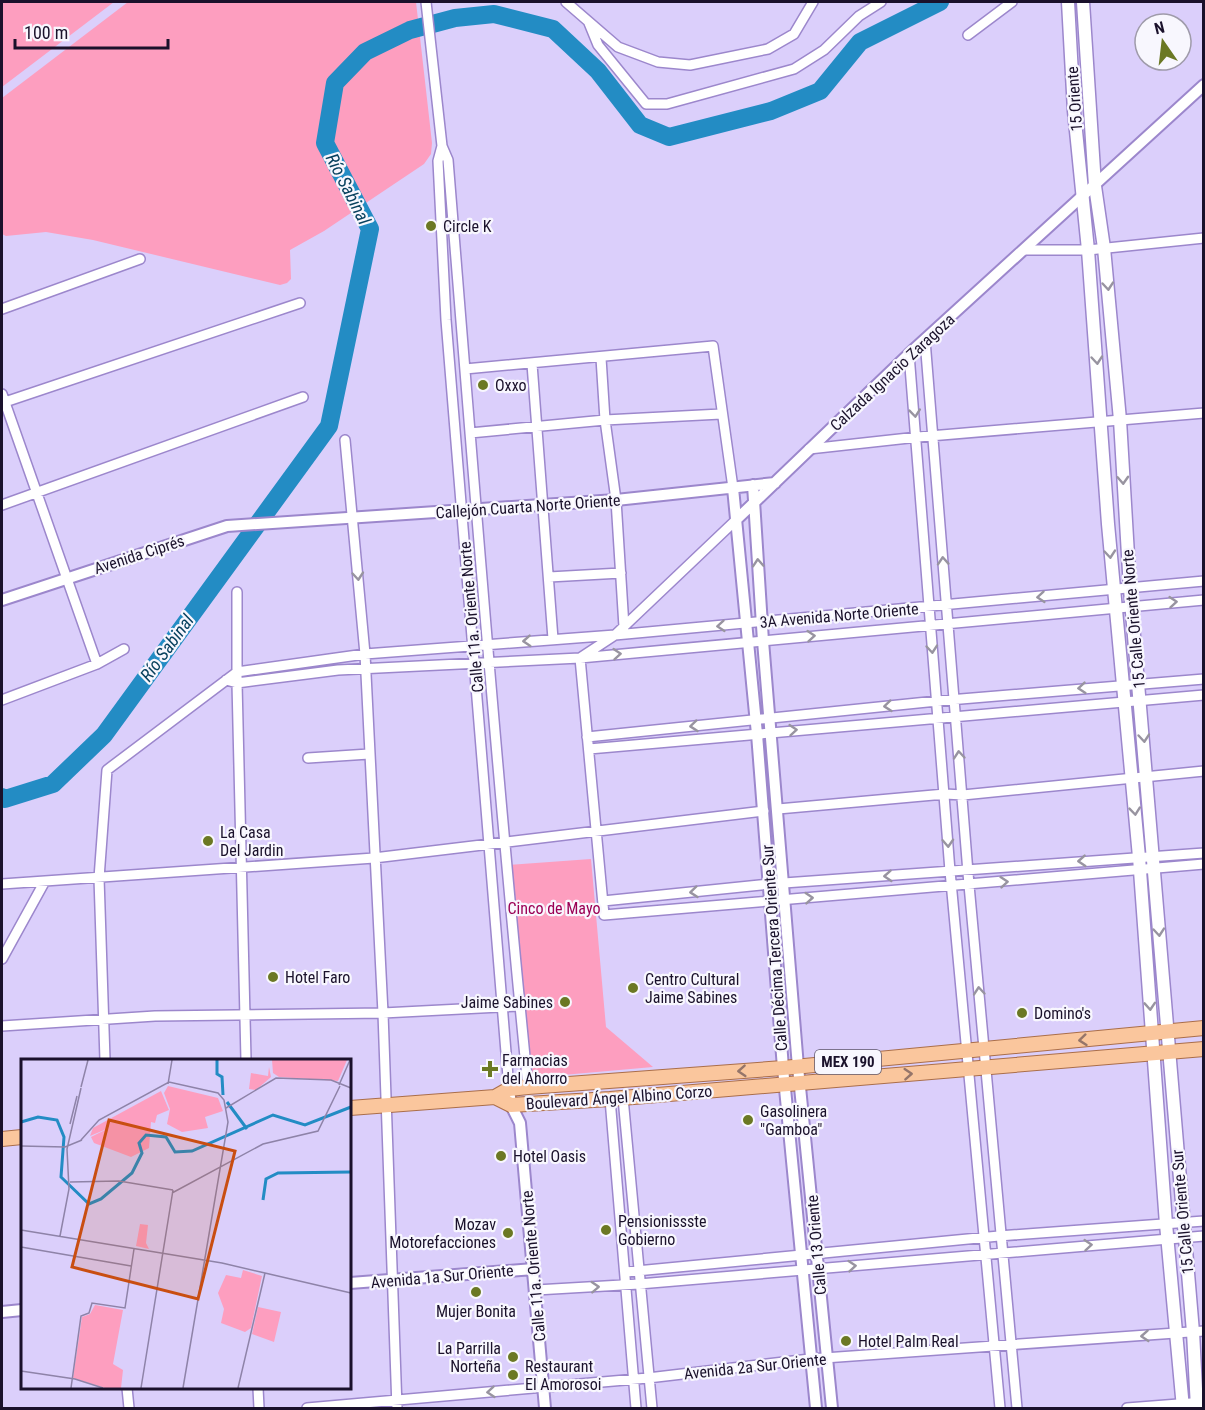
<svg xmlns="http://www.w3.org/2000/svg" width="1205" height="1410" font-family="'Roboto Condensed',sans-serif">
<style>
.green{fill:#fd9ebf}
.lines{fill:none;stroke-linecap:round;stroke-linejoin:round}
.river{stroke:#238cc4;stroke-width:18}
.minor-casing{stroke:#9c87cc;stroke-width:12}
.tertiary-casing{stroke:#9c87cc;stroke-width:14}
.secondary-casing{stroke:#9c87cc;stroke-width:15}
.primary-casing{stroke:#aa6e4a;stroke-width:16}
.minor{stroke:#fff;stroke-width:9}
.tertiary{stroke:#fff;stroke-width:10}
.secondary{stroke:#fff;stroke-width:12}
.primary{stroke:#fac69d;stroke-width:14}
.oneway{stroke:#9894a0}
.oneway2{stroke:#95756a}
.poi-dot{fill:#6b7824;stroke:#f8f7fe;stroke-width:2}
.labels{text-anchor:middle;stroke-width:4.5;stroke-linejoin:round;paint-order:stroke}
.shield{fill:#f8f7fe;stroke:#5d566a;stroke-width:1.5}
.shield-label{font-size:15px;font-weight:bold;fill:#1a112b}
.street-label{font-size:16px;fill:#1a112b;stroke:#f8f7fe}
.poi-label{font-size:16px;fill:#1a112b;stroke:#f8f7fe;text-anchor:start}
.park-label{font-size:16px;fill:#9b0055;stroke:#f8f7fe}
.water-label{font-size:18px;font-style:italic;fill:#08415e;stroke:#f8f7fe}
.inset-river{fill:none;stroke:#238cc4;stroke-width:3}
.inset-road{fill:none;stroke:#8e83a8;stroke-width:1.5}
.view{fill:#c94e11;fill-opacity:0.15;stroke:#c94e11;stroke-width:3}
.inset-edge{fill:none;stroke:#1a112b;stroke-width:3}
</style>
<rect width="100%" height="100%" fill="#dbcffb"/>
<path class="green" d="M2 2H114L2 87Z
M128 2H416L432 143 431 154 424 164 324 231 290 250 291 279 287 283 280 285 93 240 46 232 6 236 2 234V98Z
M591 859 606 1027 653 1067 529 1078 508 865Z"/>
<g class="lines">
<path class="river" d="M2 797 5 799 53 784 104 735 329 426 370 229 325 143 335 83 365 52 410 30 455 18 494 14 553 29 598 71 640 125 669 137 771 111 820 91 860 42 940 2"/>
<defs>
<path id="minor" d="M426 2 442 146 438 161 446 320 509 1089
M566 2 618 47 658 62 690 65 768 49 794 34 813 2
M589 23 598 45 646 104H667L794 69 824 50 859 16 881 2
M968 35 1012 2
M442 146 448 160C473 469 497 778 528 1087
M1024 250H1088L1204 238
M2 309 140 259
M925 340 969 885 1017 1408
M909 354 950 871 1000 1408
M601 358 605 420 616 500 624 627
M532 364 553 639
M465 369 713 346 733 488
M2 394 97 664
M2 403 300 303
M470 433 605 420 721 414
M345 440 365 654 383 1013 397 1408
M809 449 918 437 1204 413
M2 505 303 397
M736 520 615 635 580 658 604 915 1204 864
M549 577 621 573
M237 592V683L246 1060
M226 680 237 683 338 670 580 658 1204 600
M2 700 97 664 124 649
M587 737 937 701 1204 679
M589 749 1204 695
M308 758 369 754
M778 809 945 794 963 795 1204 771
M2 884 374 858 764 811
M603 901 770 884 1204 853
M2 959 45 881
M2 1026 155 1016 383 1013 520 1006
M105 1060 99 878 107 770 237 672 365 654 615 635 1204 581
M623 1098 652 1408
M610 1099 636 1408
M626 1272 999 1236 1204 1221
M536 1290 639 1284 1204 1236
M127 1388 129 1408
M258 1388 259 1408
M307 1408 648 1378 810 1359 1204 1331
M1127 1408 1204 1402"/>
<path id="tertiary" d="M753 485 763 641 798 1067 832 1408
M733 488 757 734 783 1068 816 1408
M736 520 909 354 1204 85
M2 600 227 526 616 500 775 483
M509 1089 511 1105 520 1123 545 1408
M350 1283 534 1269
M2 1312 22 1310"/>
<path id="secondary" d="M1068 2 1074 111 1088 250 1108 524 1139 857 1166 1224 1183 1408
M1083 2 1095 186 1104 248 1120 420 1130 589 1193 1332 1197 1408"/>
<path id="primary" d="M495 1097 511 1105 610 1099 1204 1049
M350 1108 495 1097 509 1089 528 1087 783 1068 1204 1028
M2 1139 22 1137"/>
</defs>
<use href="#minor" class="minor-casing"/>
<use href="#tertiary" class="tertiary-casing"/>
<use href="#secondary" class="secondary-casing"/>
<use href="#primary" class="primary-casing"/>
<use href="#minor" class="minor"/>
<use href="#tertiary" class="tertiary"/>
<use href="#secondary" class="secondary"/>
<use href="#primary" class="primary"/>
</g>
<defs><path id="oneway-chevron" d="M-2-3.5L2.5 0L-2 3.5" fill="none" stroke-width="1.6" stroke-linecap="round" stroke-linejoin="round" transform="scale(1.5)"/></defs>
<g class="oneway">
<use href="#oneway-chevron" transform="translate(1108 286) rotate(85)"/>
<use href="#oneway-chevron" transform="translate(1097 360) rotate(85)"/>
<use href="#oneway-chevron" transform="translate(915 413) rotate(84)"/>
<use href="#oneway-chevron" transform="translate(1123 480) rotate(87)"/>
<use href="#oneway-chevron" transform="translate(1110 554) rotate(85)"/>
<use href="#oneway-chevron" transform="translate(943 561) rotate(-94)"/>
<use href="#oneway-chevron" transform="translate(758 563) rotate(-94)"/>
<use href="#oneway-chevron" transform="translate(358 576) rotate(85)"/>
<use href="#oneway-chevron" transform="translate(1041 597) rotate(175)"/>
<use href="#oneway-chevron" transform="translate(1173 602) rotate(-5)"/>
<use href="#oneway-chevron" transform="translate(721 626) rotate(175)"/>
<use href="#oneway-chevron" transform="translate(811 636) rotate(-5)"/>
<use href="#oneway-chevron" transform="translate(527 641) rotate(176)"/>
<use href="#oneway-chevron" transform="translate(932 649) rotate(85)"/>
<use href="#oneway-chevron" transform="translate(617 654) rotate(-5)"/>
<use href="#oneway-chevron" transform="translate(1082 688) rotate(175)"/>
<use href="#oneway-chevron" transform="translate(888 706) rotate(174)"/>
<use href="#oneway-chevron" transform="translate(694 726) rotate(174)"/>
<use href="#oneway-chevron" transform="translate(793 730) rotate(-5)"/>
<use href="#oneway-chevron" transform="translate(1144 738) rotate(85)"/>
<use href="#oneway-chevron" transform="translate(959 755) rotate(-95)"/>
<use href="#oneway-chevron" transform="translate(1135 811) rotate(84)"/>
<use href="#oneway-chevron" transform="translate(948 843) rotate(87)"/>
<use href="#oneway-chevron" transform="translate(1082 861) rotate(176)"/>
<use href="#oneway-chevron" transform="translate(888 876) rotate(176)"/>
<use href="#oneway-chevron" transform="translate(1004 882) rotate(-5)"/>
<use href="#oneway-chevron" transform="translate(694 892) rotate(174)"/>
<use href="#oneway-chevron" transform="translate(809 898) rotate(-4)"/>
<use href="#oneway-chevron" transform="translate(1159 932) rotate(85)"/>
<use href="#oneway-chevron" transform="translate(979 991) rotate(-95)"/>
<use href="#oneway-chevron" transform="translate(1150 1006) rotate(86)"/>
<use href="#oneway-chevron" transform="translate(1088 1245) rotate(-5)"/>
<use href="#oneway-chevron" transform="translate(852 1266) rotate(-5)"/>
<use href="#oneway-chevron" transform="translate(595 1287) rotate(-3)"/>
<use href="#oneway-chevron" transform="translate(1145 1336) rotate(176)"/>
<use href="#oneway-chevron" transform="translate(491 1392) rotate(175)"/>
</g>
<g class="oneway2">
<use href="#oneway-chevron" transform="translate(1083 1040) rotate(174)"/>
<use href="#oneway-chevron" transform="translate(742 1071) rotate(176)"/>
<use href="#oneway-chevron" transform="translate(908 1074) rotate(-4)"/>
</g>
<g class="poi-dot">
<circle cx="431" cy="226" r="6"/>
<circle cx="483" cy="385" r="6"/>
<circle cx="208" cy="841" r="6"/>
<circle cx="273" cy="977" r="6"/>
<circle cx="633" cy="988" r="6"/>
<circle cx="565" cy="1002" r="6"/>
<circle cx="1022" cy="1013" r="6"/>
<path d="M487 1060h6v6h6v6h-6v6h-6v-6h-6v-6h6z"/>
<circle cx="748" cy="1120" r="6"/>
<circle cx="501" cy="1156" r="6"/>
<circle cx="606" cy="1230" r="6"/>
<circle cx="508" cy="1233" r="6"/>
<circle cx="476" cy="1292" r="6"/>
<circle cx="846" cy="1341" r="6"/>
<circle cx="513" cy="1357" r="6"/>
<circle cx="513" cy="1375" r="6"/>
</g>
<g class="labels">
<rect class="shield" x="815" y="1050" width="66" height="24" rx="4.5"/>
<g class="shield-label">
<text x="848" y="1067">MEX 190</text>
</g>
<g class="street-label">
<text transform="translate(1074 99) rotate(-94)" y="6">15 Oriente</text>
<text transform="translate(892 372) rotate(-43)" y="6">Calzada Ignacio Zaragoza</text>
<text transform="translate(528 506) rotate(-4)" y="6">Callejón Cuarta Norte Oriente</text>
<text transform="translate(139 554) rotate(-18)" y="6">Avenida Ciprés</text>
<text transform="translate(839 615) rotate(-5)" y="6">3A Avenida Norte Oriente</text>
<text transform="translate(471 617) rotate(-95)" y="6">Calle 11a. Oriente Norte</text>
<text transform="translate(1133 619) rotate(-95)" y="6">15 Calle Oriente Norte</text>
<text transform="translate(774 948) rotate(-94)" y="6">Calle Décima Tercera Oriente Sur</text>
<text transform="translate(619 1097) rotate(-4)" y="6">Boulevard Ángel Albino Corzo</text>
<text transform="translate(1182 1212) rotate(-95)" y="6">15 Calle Oriente Sur</text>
<text transform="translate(816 1245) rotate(-95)" y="6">Calle 13 Oriente</text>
<text transform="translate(533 1266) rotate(-95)" y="6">Calle 11a. Oriente Norte</text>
<text transform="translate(442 1276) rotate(-5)" y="6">Avenida 1a Sur Oriente</text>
<text transform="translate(755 1366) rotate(-6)" y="6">Avenida 2a Sur Oriente</text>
</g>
<g class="poi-label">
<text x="443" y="232">Circle K</text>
<text x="495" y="391">Oxxo</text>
<text x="220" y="838">La Casa<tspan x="220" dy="18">Del Jardin</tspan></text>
<text x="285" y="983">Hotel Faro</text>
<text x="645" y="985">Centro Cultural<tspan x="645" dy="18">Jaime Sabines</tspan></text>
<text x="553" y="1008" text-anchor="end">Jaime Sabines</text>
<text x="1034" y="1019">Domino's</text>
<text x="502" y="1066">Farmacias<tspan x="502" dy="18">del Ahorro</tspan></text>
<text x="760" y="1117">Gasolinera<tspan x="760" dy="18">"Gamboa"</tspan></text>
<text x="513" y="1162">Hotel Oasis</text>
<text x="618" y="1227">Pensionissste<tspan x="618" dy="18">Gobierno</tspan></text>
<text x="496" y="1230" text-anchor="end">Mozav<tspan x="496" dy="18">Motorefacciones</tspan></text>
<text x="476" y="1317" text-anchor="middle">Mujer Bonita</text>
<text x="858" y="1347">Hotel Palm Real</text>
<text x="501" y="1354" text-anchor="end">La Parrilla<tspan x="501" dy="18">Norteña</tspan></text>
<text x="525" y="1372">Restaurant<tspan x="525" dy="18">El Amorosoi</tspan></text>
</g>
<g class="park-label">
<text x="554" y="914">Cinco de Mayo</text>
</g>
<g class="water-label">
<text transform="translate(348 189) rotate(63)" y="6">Río Sabinal</text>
<text transform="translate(167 648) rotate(-54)" y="6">Río Sabinal</text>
</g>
</g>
<g transform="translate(21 1059)">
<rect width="330" height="330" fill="#dbcffb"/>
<path d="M251 1H326L317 22 258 18 252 14ZM248 8 250 18 235 31 228 30 230 14 247 17ZM147 27 197 39 202 52 184 58 187 69 161 73 146 65 149 50 143 34ZM140 32 148 51 136 56 134 64 130 63 128 89 110 98 73 84 70 78 88 69 69 77 72 69ZM119 165 127 166 125 184 128 190 115 187ZM222 211 241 217 230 269 224 273 200 264 203 250 197 234 205 216 220 219ZM74 246 102 251 92 305 102 311 100 329H84L52 319 61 258 69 255ZM237 248 260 253 253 283 231 275Z" fill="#fd9ebf"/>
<path class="inset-river" d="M196 1V15L201 18 202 36M206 43 226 70M0 63 17 58 36 61 43 78 40 118 68 145 80 140 111 114 121 94 118 84 125 76 145 78 154 93 171 92 252 56 284 66 330 48M242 141 245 120 257 114 330 113"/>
<path class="inset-road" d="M147 25 151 1M318 26 329 1M60 28 67 1M205 49 255 19 310 21 330 29M49 65 56 37M60 81 78 61 148 23 197 34 203 41 207 63 162 329M0 87 44 88 61 81M49 123 98 122 152 131M151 134 242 85 297 72 319 27M0 171 201 204 330 234M39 177 48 130 46 90 60 29M0 188 110 207M0 312 54 320 82 329M50 329 60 257 68 254 71 244 104 249 113 190M120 329 152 131M217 329 244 214"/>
<path class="view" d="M88 61 214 92 177 240 51 208Z"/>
<rect width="330" height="330" class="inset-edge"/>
</g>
<rect width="1205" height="1410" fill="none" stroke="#1a112b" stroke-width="6"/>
<g transform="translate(1163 42) rotate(346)"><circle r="28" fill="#f8f7fe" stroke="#9f9baa" stroke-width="1.5"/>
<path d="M0-4.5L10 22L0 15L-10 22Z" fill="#6b7824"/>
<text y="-9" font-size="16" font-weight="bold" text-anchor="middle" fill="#1a112b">N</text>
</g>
<path d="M15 39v9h153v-9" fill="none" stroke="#1a112b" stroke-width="3"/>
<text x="24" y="39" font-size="18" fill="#1a112b" stroke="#f8f7fe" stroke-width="4.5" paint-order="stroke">100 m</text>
</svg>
